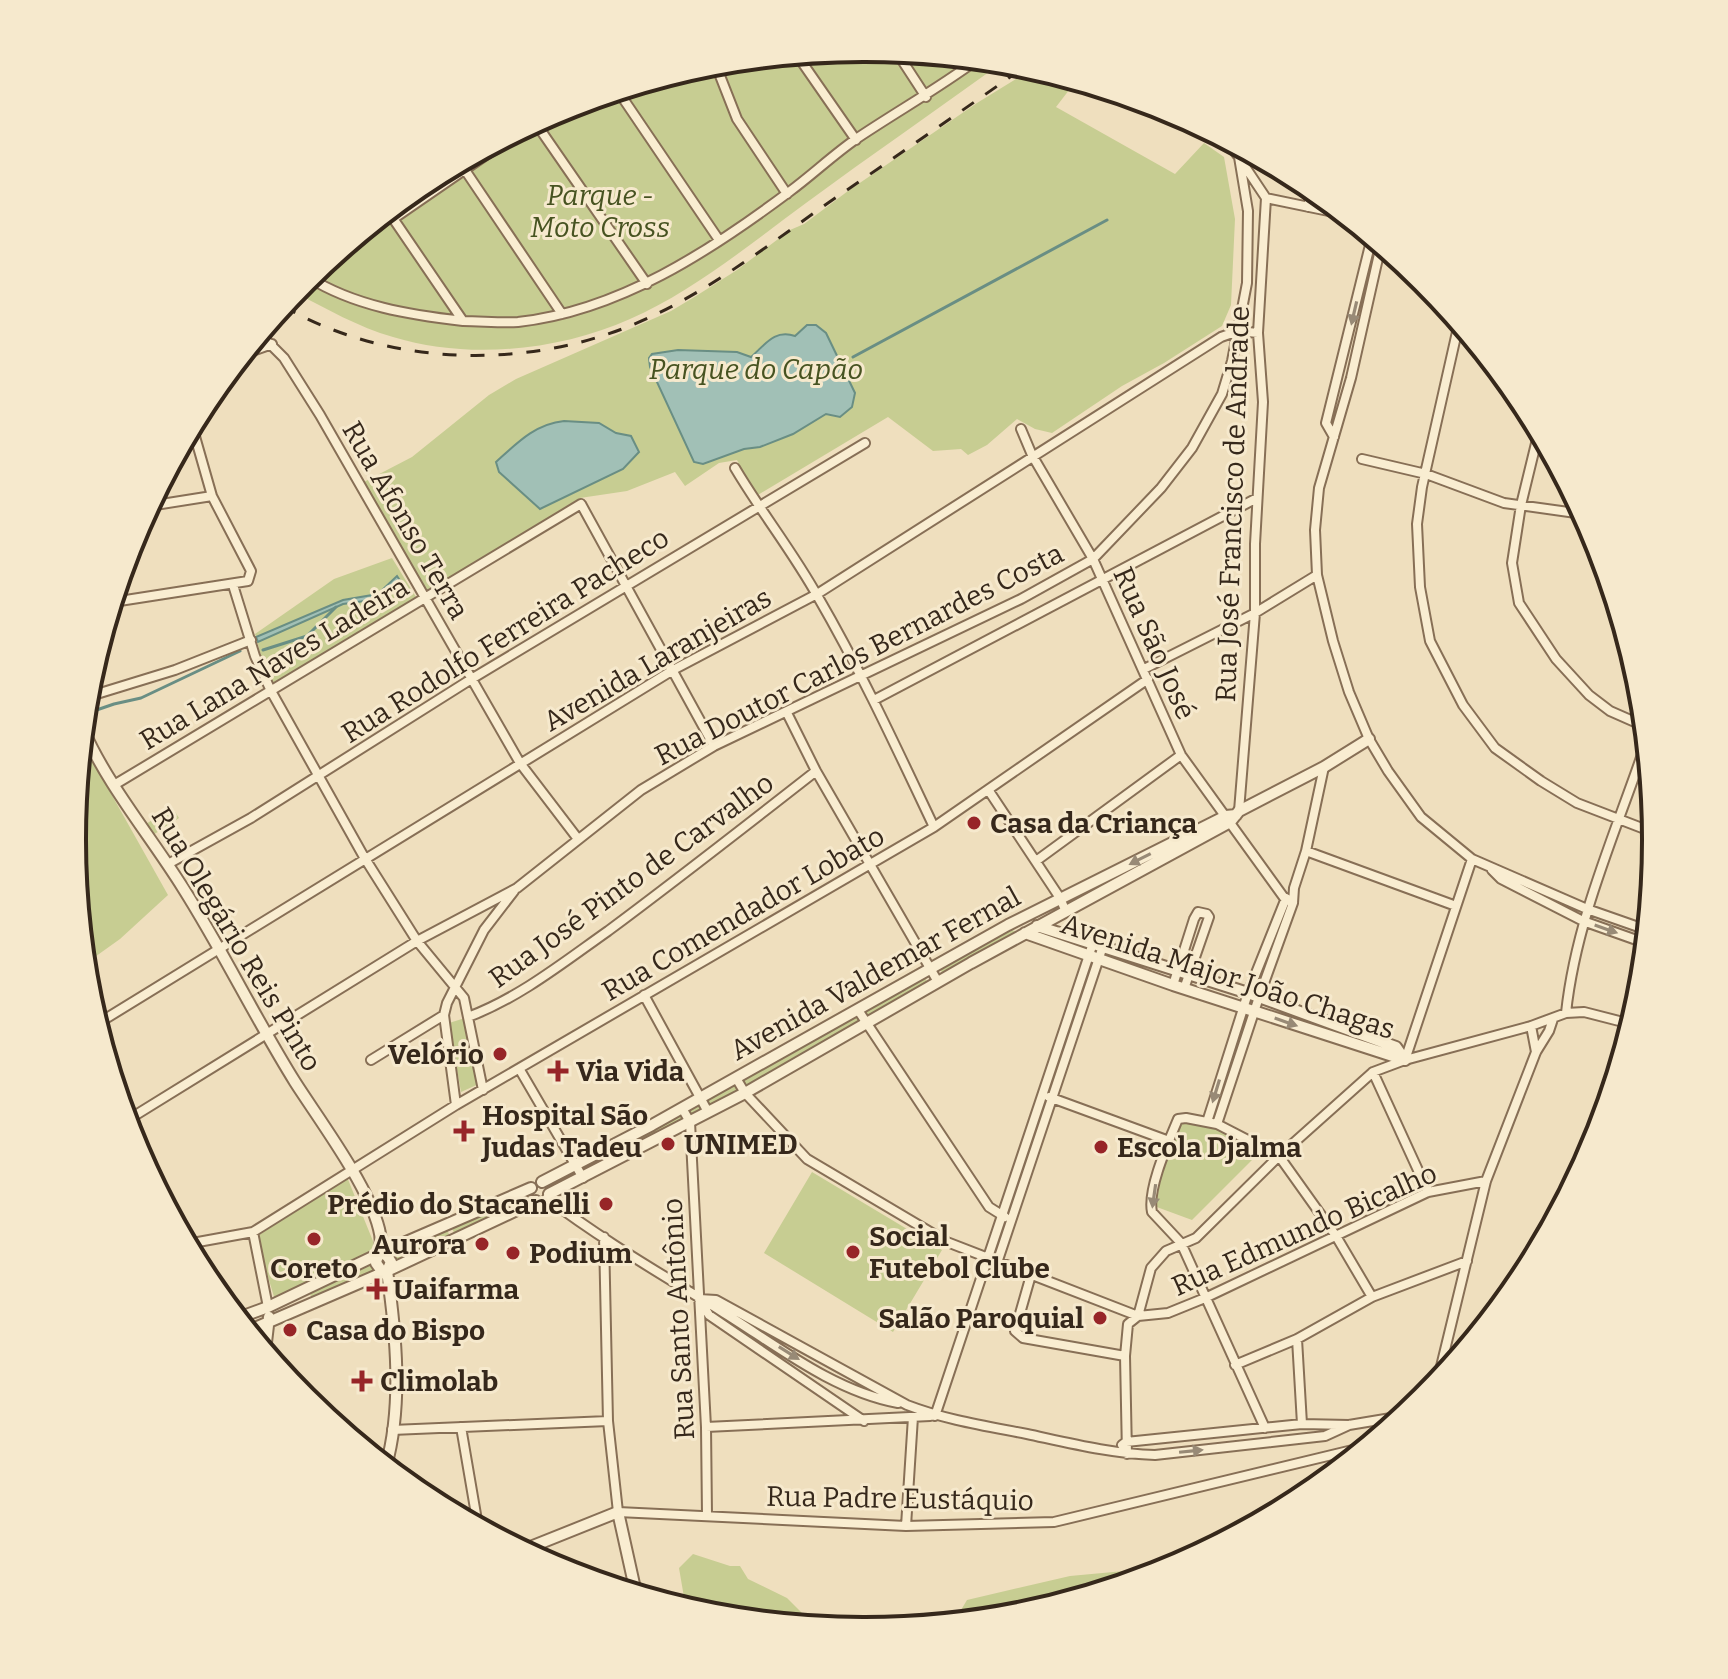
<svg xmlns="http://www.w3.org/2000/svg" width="1728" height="1679" font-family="Bitter,serif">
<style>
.green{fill:#c7cd92}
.water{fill:#a1c0b6;stroke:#698e84;stroke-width:2}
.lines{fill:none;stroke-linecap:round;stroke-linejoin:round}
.stream{stroke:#698e84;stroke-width:3}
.minor-casing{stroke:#876f56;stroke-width:12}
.tertiary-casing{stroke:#876f56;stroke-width:14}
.minor{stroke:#f9edd1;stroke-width:8}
.tertiary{stroke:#f9edd1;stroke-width:10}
.rail{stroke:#36281b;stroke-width:3;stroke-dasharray:14 14;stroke-linecap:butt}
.oneway{fill:#988a76}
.poi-dot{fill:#972528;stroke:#f6e9cd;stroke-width:3}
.labels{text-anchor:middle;stroke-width:6;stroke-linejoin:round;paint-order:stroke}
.park-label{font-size:28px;font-style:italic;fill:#475321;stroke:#f6e9cd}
.street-label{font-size:28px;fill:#36281b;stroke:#f6e9cd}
.poi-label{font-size:28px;font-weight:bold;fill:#36281b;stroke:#f6e9cd;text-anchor:start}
.rim{fill:none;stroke:#36281b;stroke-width:4}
</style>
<rect width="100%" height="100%" fill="#efdfbe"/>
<path class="green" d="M864 48 1003 62C938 109 871 155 806 203 750 244 694 291 630 319 558 351 469 360 393 337 358 327 327 309 294 292L305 279 425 181 562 108 710 63Z
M1034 68 1076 81 1056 107 1175 174 1204 143 1224 157 1235 219 1231 305 1222 326 1164 363 1122 386 1052 433 1035 429 1017 419 987 445 968 455 961 449 933 451 888 417 756 496 737 460 719 463 685 486 675 472 627 491 580 498 428 592 362 483 412 457 489 395 516 379 671 311 696 296 737 270 790 230 804 224 848 191 977 103Z
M392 558 416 597 273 683 261 656 255 634 334 579Z
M82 742 168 895 120 939 85 964 73 839Z
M172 807 179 818 153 835 146 824Z
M1007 928 1022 934 944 975 939 968Z
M925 978 928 983 776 1073 550 1191 545 1183Z
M465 1018 481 1083 461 1092 449 1023Z
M1183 1120 1215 1126 1257 1148 1259 1153 1192 1220 1154 1206 1153 1196 1178 1123Z
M812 1172 942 1250 893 1332 764 1253Z
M347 1177 377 1251 275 1300 256 1237Z
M530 1191 534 1200 456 1237 450 1224Z
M446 1226 451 1240 391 1267 390 1254Z
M375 1257 372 1266 380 1271 313 1302 308 1288Z
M693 1554 730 1566H740L748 1579 787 1598 815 1626 709 1616 686 1609 679 1568Z
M1198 1554 1166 1571 1018 1616 942 1623 955 1620 967 1600 1070 1576 1124 1571 1171 1555Z"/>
<path class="water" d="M807 325H816L826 333 855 393 852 407 840 417 826 414 793 434 760 447 744 449 703 464 694 462 650 367 649 358 652 354 678 350 737 352 751 357C765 345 774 329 795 336Z
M564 421 599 423 616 433 631 436 639 452 623 469 540 509 499 472 496 462C517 443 535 424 564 421Z
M397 576 403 585 379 599 343 604 258 642 256 637 343 600 378 594Z"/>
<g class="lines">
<path class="stream" d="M853 357 1107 220
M263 650 307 636 336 607
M85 714 114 704 141 698 240 651"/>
<defs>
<path id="minor" d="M896 51 926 97
M797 55 856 140
M715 63 737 119 787 194
M664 77 716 63
M618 91 719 240
M544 117 601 96
M535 122 647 284
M1242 162 1266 198
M465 170 562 314
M1266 198 1343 214
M1308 207 1312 188
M388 211 463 321C481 321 500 323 518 322 619 311 710 251 789 192 812 175 833 155 856 139 896 112 939 88 978 59
M393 219 525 128
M1381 245 1351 378 1319 488 1315 530 1317 575 1333 641 1349 692 1369 739 1388 771 1421 817 1472 859 1587 909 1647 930
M308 277C354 306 410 315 463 321
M1459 323 1422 487 1417 524 1420 587 1430 641 1463 705 1495 748 1541 781 1577 803 1655 833
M260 334 284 358 320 415 520 763 578 839
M244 354 272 344
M1021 429 1032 455 1093 559 1181 755 1285 899 1293 903
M1539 431 1521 505 1512 563 1519 603 1556 659 1589 695 1610 711 1644 726
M1334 437 1326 423 1372 237
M1362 459 1426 474 1504 503 1583 514
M735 468C761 512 793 552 818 597 861 671 897 749 934 827
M149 506 212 496
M233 585 255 656 271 691 364 857 417 941 464 998 483 1090
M113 602 248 581 251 571 212 496 192 426
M1144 669 1255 613 1317 575
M87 697 175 670 251 640
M874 700 1257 498
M787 713 816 771 938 982
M114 785 581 504 714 746
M989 791 1060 898 1066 912
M1239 811 1255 613V544L1263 402 1258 333 1266 198
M1306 851 1456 906
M1036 861 1181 755
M168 864 251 818 473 678 865 443
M1492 870 1501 879 1583 921 1645 943
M1173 985 1194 919 1198 912 1207 914 1209 917 1184 989
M644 995 708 1112
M858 1010 989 1207 1005 1217
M1566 1013C1576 919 1616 832 1646 743
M468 1017C519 998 564 962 608 931 678 879 747 825 816 771
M97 1024 673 670 817 594 1221 337 1238 331 1258 333
M1531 1026 1536 1052
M371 1060 444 1015
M1405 1060 1472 859
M520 1070 583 1178
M1373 1072 1428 1192
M736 1078 745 1093 807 1159 947 1242 1138 1316 1168 1313 1205 1298 1428 1192 1486 1181
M1049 1097 1169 1141
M456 1105 444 1015 447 1003 484 930 514 891
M682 1108 690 1122 706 1427 707 1515
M126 1121 417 941 517 888 641 790 714 746 1021 599 1093 559 1161 488 1192 448 1222 394 1232 361 1247 283 1248 211 1239 157 1226 140
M1207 1122 1248 993 1286 898
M1217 1124 1259 997 1293 903 1294 888 1306 851 1324 767
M547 1198C602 1240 663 1275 721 1311 776 1345 833 1391 898 1403
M253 1232 268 1307
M604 1237 608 1421 618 1512 906 1526 1054 1522 1365 1447
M187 1244 253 1232 456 1105 934 827 1148 679
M997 1263 1103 946
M1031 1275 1015 1331 1023 1338 1125 1356
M699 1299 716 1300 907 1405C946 1420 986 1426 1027 1434 1069 1443 1113 1454 1155 1455L1325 1436 1349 1425
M699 1299 709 1315 864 1421
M1297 1339 1302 1424
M1235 1365 1297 1339 1372 1297 1467 1261
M1437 1383 1486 1181 1536 1052 1549 1031 1553 1019
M935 1416 1093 943
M461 1427 478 1526
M706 1427 930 1416
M1265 1428 1181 1243 1152 1212C1147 1189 1169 1141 1178 1119L1186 1118 1217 1124 1279 1156 1336 1236 1372 1297
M392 1430 608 1421
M1122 1445 1126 1442 1302 1424 1349 1425 1403 1416
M1127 1454 1125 1356 1128 1324 1138 1316 1151 1268 1166 1251 1196 1238 1279 1156 1373 1072 1405 1060 1531 1026 1566 1013 1584 1012 1631 1024
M906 1526 913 1417"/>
<path id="tertiary" d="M83 729C108 786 150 835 183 888 223 951 255 1018 295 1082 320 1121 368 1185 379 1229 383 1244 379 1250 376 1263L381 1270 387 1271
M1037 926 1248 993 1396 1047 1405 1060
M1025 933 1173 985 1405 1060
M542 1182 652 1125 1008 925 1226 816 1236 815
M549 1194 745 1093 971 963 1230 822 1239 811 1324 767 1369 739
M381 1253 387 1256 391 1262 387 1271C396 1333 403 1405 386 1466
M238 1318 268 1307 383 1252 531 1188
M248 1331 387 1271 536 1201
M265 1351 269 1317
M523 1550 618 1512 636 1593"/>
</defs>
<use href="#minor" class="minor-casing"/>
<use href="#tertiary" class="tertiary-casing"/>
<use href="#minor" class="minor"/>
<use href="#tertiary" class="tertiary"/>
<path class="rail" d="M283 306C383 364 514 370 622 329 696 301 763 249 828 203 894 158 960 112 1026 66"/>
</g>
<defs><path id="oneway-solid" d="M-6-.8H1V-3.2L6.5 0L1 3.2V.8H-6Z" transform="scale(2)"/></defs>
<g class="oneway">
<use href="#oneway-solid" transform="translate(1354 313) rotate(103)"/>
<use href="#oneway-solid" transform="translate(1140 859) rotate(153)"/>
<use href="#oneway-solid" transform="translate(1606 929) rotate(19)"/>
<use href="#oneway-solid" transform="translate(1286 1022) rotate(19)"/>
<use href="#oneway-solid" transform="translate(1216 1091) rotate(107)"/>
<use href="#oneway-solid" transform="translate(1154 1196) rotate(98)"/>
<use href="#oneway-solid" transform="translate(789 1353) rotate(32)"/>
<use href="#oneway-solid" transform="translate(1191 1451) rotate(-6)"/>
</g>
<g class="poi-dot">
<circle cx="974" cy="823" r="8"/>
<circle cx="500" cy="1054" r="8"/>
<path d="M554 1059h8v8h8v8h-8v8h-8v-8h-8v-8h8z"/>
<path d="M460 1119h8v8h8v8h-8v8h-8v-8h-8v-8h8z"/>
<circle cx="668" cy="1144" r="8"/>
<circle cx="1101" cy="1147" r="8"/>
<circle cx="606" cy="1204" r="8"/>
<circle cx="314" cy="1239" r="8"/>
<circle cx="482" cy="1244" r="8"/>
<circle cx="853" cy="1252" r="8"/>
<circle cx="513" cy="1253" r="8"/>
<path d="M373 1277h8v8h8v8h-8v8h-8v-8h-8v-8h8z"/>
<circle cx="1100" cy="1318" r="8"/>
<circle cx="290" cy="1330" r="8"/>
<path d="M358 1369h8v8h8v8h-8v8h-8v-8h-8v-8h8z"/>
</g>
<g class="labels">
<g class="park-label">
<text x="600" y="205">Parque -<tspan x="600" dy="32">Moto Cross</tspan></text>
<text x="756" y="379">Parque do Capão</text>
</g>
<g class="street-label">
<text transform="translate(1232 504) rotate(-88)" y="10">Rua José Francisco de Andrade</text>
<text transform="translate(406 520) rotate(60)" y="10">Rua Afonso Terra</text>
<text transform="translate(505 635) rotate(-32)" y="10">Rua Rodolfo Ferreira Pacheco</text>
<text transform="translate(1155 643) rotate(66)" y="10">Rua São José</text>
<text transform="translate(859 654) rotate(-27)" y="10">Rua Doutor Carlos Bernardes Costa</text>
<text transform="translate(657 659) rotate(-30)" y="10">Avenida Laranjeiras</text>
<text transform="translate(274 663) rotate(-31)" y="10">Rua Lana Naves Ladeira</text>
<text transform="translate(631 880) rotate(-36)" y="10">Rua José Pinto de Carvalho</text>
<text transform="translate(743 913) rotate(-30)" y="10">Rua Comendador Lobato</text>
<text transform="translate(237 939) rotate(59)" y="10">Rua Olegário Reis Pinto</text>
<text transform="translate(875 973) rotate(-29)" y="10">Avenida Valdemar Fernal</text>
<text transform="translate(1228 976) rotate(18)" y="10">Avenida Major João Chagas</text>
<text transform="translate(1304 1229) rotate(-24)" y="10">Rua Edmundo Bicalho</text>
<text transform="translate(678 1319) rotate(-93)" y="10">Rua Santo Antônio</text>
<text transform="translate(900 1498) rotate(1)" y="10">Rua Padre Eustáquio</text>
</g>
<g class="poi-label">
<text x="990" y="833">Casa da Criança</text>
<text x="484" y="1064" text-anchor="end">Velório</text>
<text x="576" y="1081">Via Vida</text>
<text x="482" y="1125">Hospital São<tspan x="482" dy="32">Judas Tadeu</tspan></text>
<text x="684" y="1154">UNIMED</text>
<text x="1117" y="1157">Escola Djalma</text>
<text x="590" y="1214" text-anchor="end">Prédio do Stacanelli</text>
<text x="869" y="1246">Social<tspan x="869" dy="32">Futebol Clube</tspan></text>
<text x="466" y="1254" text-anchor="end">Aurora</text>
<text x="529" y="1263">Podium</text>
<text x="314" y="1278" text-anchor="middle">Coreto</text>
<text x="393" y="1299">Uaifarma</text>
<text x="1084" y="1328" text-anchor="end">Salão Paroquial</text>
<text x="306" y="1340">Casa do Bispo</text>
<text x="380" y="1391">Climolab</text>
</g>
</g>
<path d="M0 0H1728V1679H0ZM863 62H865A777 777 0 0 1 1642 839V840A777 777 0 0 1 865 1617H863A777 777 0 0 1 86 840V839A777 777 0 0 1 863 62Z" fill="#f6e9cd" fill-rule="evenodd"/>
<path class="rim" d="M863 62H865A777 777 0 0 1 1642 839V840A777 777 0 0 1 865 1617H863A777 777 0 0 1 86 840V839A777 777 0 0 1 863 62Z"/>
</svg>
